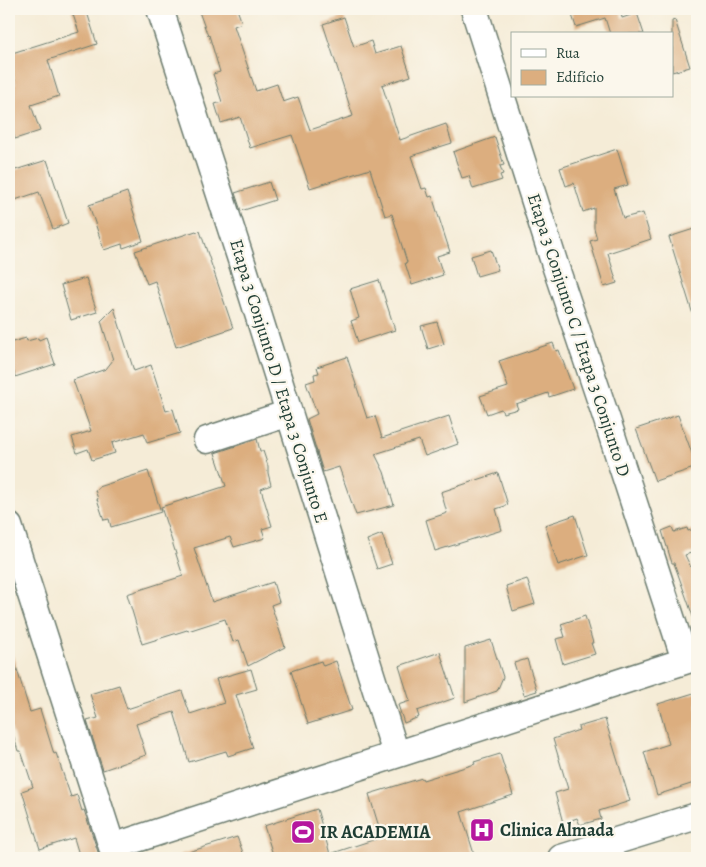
<svg xmlns="http://www.w3.org/2000/svg" width="706" height="867" font-family="Alegreya,serif">
<style>
.building{fill:#dcae7f}
.lines{fill:none;stroke-linecap:round;stroke-linejoin:round}
.minor-casing{stroke:#6a7a6d;stroke-width:29}
.minor{stroke:#fff;stroke-width:26}
.labels{text-anchor:middle;stroke-width:4.5;stroke-linejoin:round;paint-order:stroke}
.street-label{font-size:18px;fill:#1f3d34;stroke:#fbf7ec}
.poi-label{font-size:18px;font-weight:bold;fill:#1f3d34;stroke:#fbf7ec;text-anchor:start}
</style>
<rect width="100%" height="100%" fill="#fbf7ec"/>
<filter id="ink" filterUnits="userSpaceOnUse"><feTurbulence type="fractalNoise" baseFrequency=".02" numOctaves="2"/><feDisplacementMap in="SourceGraphic" scale="10" xChannelSelector="R" yChannelSelector="G"/><feConvolveMatrix kernelMatrix="1 2 1 2 8 2 1 2 1" color-interpolation-filters="sRGB"/></filter>
<filter id="wash" filterUnits="userSpaceOnUse"><feTurbulence type="fractalNoise" baseFrequency=".0096" numOctaves="4" result="noise"/><feDisplacementMap in="SourceGraphic" scale="20" xChannelSelector="R" yChannelSelector="G"/><feGaussianBlur stdDeviation="1.12" result="paint"/><feColorMatrix in="noise" values="0 0 0 0 0 0 0 0 0 0 0 0 0 0 0 0 0 1.4 0 .05"/><feComposite in="paint" operator="in"/></filter>
<g filter="url(#wash)">
<rect width="100%" height="100%" fill="#f5ecd7"/>
<g id="blocks">
<path class="building" d="M71 9H86L97 44 48 60 59 96 31 105 40 131 15 139 9 120V86L16 84 9 60V54L79 32Z
M198 9H237L242 23 234 26 256 91 277 84 283 102 298 97 310 130 353 116 323 24 344 17 354 47 371 41 375 54 401 46 411 76 382 85 400 140 446 124 452 143 411 156 422 189 426 188 429 197 432 196 450 252 437 256 443 275 412 285 405 263 407 262 392 214 385 216 370 169 310 188 292 135 250 148 240 117 221 123 215 104 222 102 213 74 220 72 209 35 208 36Z
M570 9H623L624 12 621 13 622 18 637 13 644 34H610L605 18 576 27Z
M675 20 690 67 672 72V21Z
M495 137 504 165 500 166 503 174 500 175 502 180 473 189 469 176 462 178 453 152Z
M617 149 628 185 614 189 623 218 643 213 651 239 608 253 617 283 604 287 590 241 597 239 594 228V208L583 212 574 183 566 186 560 168Z
M47 160 68 223 53 229 39 192 9 202V172Z
M269 182 275 200 241 211 235 193Z
M127 192 143 241 123 248 122 244 104 250 89 205Z
M697 228V317L694 318 669 237Z
M196 231 197 232 200 231 233 328 176 347 155 281 147 284 135 251Z
M491 250 498 270 477 276 471 256Z
M86 278 97 312 71 320 61 285Z
M379 280 395 330 358 342 351 321 359 318 350 289Z
M114 308 134 371 151 365 166 411 173 409 180 433 147 443 144 433 112 443 115 453 92 460 88 449 77 453 72 437 91 431 73 380 106 369 113 360 101 321Z
M437 322 444 344 428 349 421 326Z
M46 337 55 364 15 377 14 372 9 373V343L26 338 27 341 38 338 39 340Z
M553 343 556 351 559 350 573 389 549 397 548 393 516 404 518 409 503 413 501 409 487 414 480 396 508 387 499 361Z
M347 357 367 418 375 416 382 438 449 416 458 444 425 456 419 440 375 454 384 472 394 505 356 515 339 467 323 472 307 419 317 414 306 383 315 380 314 374 319 373 317 367Z
M678 415 697 467 655 481 636 429Z
M257 439 260 451H263L268 466V473L271 485 261 489 272 526 262 529 265 538 234 547 230 537 194 548 212 602 273 582 279 602 271 605 285 647 248 666 239 640 233 642 225 619 188 631 187 630 142 644 127 594 183 576 161 507 226 486 215 453Z
M148 471 161 512 111 527 109 519 104 520 97 499H98L95 490 98 489V487Z
M498 473 508 505 496 509 502 530 435 551 426 520 447 513 441 492Z
M575 515 588 555 558 565 545 525Z
M672 527 674 532 687 528 688 531 697 528V551L685 555 697 580V622H695L674 563H672L662 531Z
M382 534 392 564 377 569 367 540Z
M527 579 535 604 513 611 506 586Z
M585 616 593 643H591L595 654 563 664 556 639 565 637 561 624Z
M491 640 503 677 497 691 465 702V648Z
M440 652 455 698 417 711 419 717 404 723 398 705 410 701 399 666Z
M12 653 30 712 40 709 54 754 56 753 71 797 77 795 82 811 84 810 100 858H80L74 838 40 849 22 791 33 787 21 751H18L9 721V654Z
M527 659 537 691 524 695 514 663Z
M321 661 323 666 336 661 352 710 308 724 291 671Z
M251 669 257 689 236 695 253 748 228 756 226 751 189 762 174 712 136 724 146 755 103 770 87 721 98 718 90 694 119 685 127 709 182 691 190 714 224 703 216 679Z
M697 692V782L657 795 644 752 669 744 658 704Z
M605 719 630 801 599 811 601 819 580 825 577 818 563 823 555 793 568 789 553 739 579 730 578 727Z
M500 754 513 795 461 812 474 854 461 858H274L264 826 317 809 330 854 382 837 369 794 422 778 423 780 475 764 474 762Z
M237 837 245 858H180L179 855Z"/>
</g>
</g>
<g filter="url(#ink)">
<use href="#blocks" fill-opacity="0" stroke="#6a7a6d" stroke-width="1"/>
<g class="lines">
<defs>
<path id="minor" d="M160 9 244 269 396 754
M474 9 555 265 607 420 685 660
M207 440 289 413
M9 526 112 847
M116 858 112 847 697 657
M561 858 697 816"/>
</defs>
<use href="#minor" class="minor-casing"/>
<use href="#minor" class="minor"/>
</g>
</g>
<defs>
<symbol id="hospital-square" viewBox="-11 -11 22 22"><rect x="-9" y="-9" width="18" height="18" rx="4" fill="#b5179e" stroke="#fbf7ec"/><path d="M-5-5h3v3.5h4V-5h3V5h-3V1.5h-4V5h-3Z" fill="#fff"/></symbol>
<symbol id="stadium-square" viewBox="-11 -11 22 22"><rect x="-9" y="-9" width="18" height="18" rx="4" fill="#b5179e" stroke="#fbf7ec"/><path d="M0-5a6.5 5 0 1 0 0 10a6.5 5 0 1 0 0-10ZM-3.5-1.8h7v3.6h-7Z" fill="#fff"/></symbol>
</defs>
<g fill-rule="evenodd">
<use href="#hospital-square" x="468" y="816" width="28" height="28"/>
<use href="#stadium-square" x="289" y="818" width="28" height="28"/>
</g>
<g class="labels">
<g class="street-label">
<text transform="translate(579 335) rotate(72)" y="6">Etapa 3 Conjunto C / Etapa 3 Conjunto D</text>
<text transform="translate(279 381) rotate(73)" y="6">Etapa 3 Conjunto D / Etapa 3 Conjunto E</text>
</g>
<g class="poi-label">
<text x="500" y="836">Clinica Almada</text>
<text x="320" y="838">IR ACADEMIA</text>
</g>
</g>
<rect width="706" height="867" fill="none" stroke="#fbf7ec" stroke-width="30"/>
<rect x="511" y="32" width="162" height="65" fill="#fbf7ec" stroke="#a3ada2"/>
<rect x="521" y="49" width="25" height="8" fill="#ffffff" stroke="#a3ada2"/>
<text x="556" y="58" font-size="15" fill="#1f3d34">Rua</text>
<rect x="521" y="70" width="25" height="15" fill="#dcae7f" stroke="#a3ada2"/>
<text x="556" y="82" font-size="15" fill="#1f3d34">Edifício</text>
</svg>
